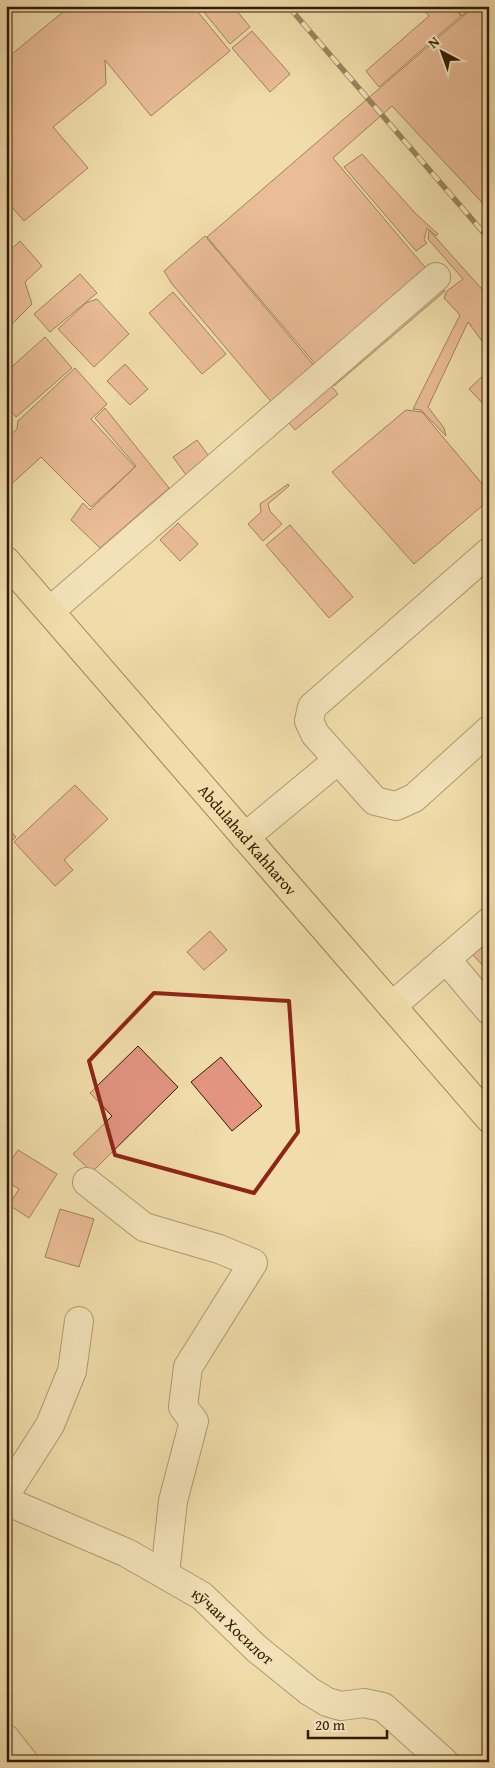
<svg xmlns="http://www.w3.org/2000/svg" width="495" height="1768" font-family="'Gentium Book Plus',serif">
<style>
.building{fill:#e39582;stroke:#321b00}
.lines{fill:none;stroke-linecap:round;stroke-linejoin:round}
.minor-casing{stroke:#624c2b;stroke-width:30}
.major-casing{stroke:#321b00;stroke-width:30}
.minor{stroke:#f6e9c9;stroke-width:28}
.major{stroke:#f1ddac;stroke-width:28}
.rail-casing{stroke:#321b00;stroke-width:5.5}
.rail{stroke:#f6e9c9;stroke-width:4;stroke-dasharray:11;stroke-linecap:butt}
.marked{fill:none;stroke:#8f2418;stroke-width:4;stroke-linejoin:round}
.labels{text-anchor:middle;stroke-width:4;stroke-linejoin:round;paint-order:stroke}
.street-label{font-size:16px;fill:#321b00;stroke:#f6e9c9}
</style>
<rect width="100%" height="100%" fill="#f1ddac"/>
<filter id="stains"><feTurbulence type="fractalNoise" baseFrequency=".004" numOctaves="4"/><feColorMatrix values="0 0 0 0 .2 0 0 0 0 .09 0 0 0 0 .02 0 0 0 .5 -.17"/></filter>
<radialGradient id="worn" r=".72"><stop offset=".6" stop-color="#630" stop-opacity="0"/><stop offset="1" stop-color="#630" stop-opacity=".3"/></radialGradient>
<path class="building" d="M70 6H193L230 51 151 116 105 60 106 84 53 127 88 168 24 221 6 200V59Z
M199 6H233L250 27 230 44Z
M420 6H452L461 16 379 87 366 71 429 16Z
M453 6H473L462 16Z
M475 6H489V210L392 106 333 158 445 291 334 386 207 237Z
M252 31 290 74 270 92 232 48Z
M362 154 416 214 438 234 436 236 427 228 424 240 427 243 416 251 344 167Z
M429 230 489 297V336L482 341 468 322 428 407 444 428 446 436 421 410 413 409 460 315 444 298 447 291 463 279 428 239Z
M205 236 338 394 295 430 172 284 164 271Z
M20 241 42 266 25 282 32 304 6 330V251L8 252Z
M80 274 97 293 50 332 34 314Z
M173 292 226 354 202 374 149 313Z
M97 299 129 334 94 367 58 329 86 303Z
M45 337 72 368 16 417 6 405V372Z
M125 364 148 389 130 405 107 381Z
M75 368 107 404 91 419 135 467 91 507 41 457 6 489V439L17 429 18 421Z
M489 370V410L469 389Z
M105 408 169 488 100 548 71 520 83 503 90 510 136 466 95 418Z
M406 410 422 412 489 492V500L414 564 332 472Z
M197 440 216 466 192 483 173 457Z
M489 452V484L485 481Z
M288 484 289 486 268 504 270 511 282 524 263 541 248 524 261 512 260 504Z
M178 523 198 544 180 561 160 540Z
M290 525 353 597 329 618 266 545Z
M75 785 108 819 64 860 73 870 55 886 14 842Z
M6 826 16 837 6 846Z
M210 931 227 950 204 970 187 952Z
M489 939V972L472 954Z
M138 1046 178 1087 92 1172 73 1154 112 1116 90 1093Z
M221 1057 262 1106 232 1131 191 1082Z
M18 1150 57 1174 29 1218 9 1205 19 1189 6 1181V1168Z
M60 1209 94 1219 79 1267 45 1257Z"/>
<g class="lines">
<defs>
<g id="minor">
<path d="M489 552 312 707 309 721 315 734 375 801 396 806 414 798 489 730"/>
<path d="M50 611 436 277"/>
<path d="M245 837 338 760"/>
<path d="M446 959 489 1010"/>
<path d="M392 1006 489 922"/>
<path d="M87 1182 144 1227 219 1249 253 1263 188 1367 183 1407 194 1421 173 1501 165 1574"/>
<path d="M6 1494 50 1425 72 1371 79 1321"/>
<path id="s1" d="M6 1501 127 1553 202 1596 257 1649 309 1691 327 1702 341 1706 364 1703 383 1707 444 1762"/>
<path d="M6 1739 24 1762"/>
</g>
<g id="major">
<path id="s2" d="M6 561 489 1118"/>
</g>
</defs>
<use href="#minor" class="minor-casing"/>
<use href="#major" class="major-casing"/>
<use href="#minor" class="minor"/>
<use href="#major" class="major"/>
<defs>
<path id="rail" d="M288 6 489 239"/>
</defs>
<use href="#rail" class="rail-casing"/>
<use href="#rail" class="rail"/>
</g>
<path d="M0 0H495V1768H0ZM154 993 289 1001 298 1132 254 1193 115 1155 89 1061Z" fill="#f1ddac" fill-opacity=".55" fill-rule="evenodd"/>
<path class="marked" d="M154 993 289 1001 298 1132 254 1193 115 1155 89 1061Z"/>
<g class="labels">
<g class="street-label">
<text dy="6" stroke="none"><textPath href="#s2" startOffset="369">Abdulahad Kahharov</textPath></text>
<text dy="6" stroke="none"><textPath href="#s1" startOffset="261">кӯчаи Хосилот</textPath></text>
</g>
</g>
<rect width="495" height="1768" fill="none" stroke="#f1ddac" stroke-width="25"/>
<rect x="8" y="8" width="480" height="1753" fill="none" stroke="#321b00" stroke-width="2.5"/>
<rect x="12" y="12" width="470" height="1743" fill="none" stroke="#321b00"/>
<g transform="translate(442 52) rotate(319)" stroke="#f6e9c9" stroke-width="4" paint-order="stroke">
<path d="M0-4L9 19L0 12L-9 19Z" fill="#321b00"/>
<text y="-8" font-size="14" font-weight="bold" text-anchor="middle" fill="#321b00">N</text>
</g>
<path d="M308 1730v8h79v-8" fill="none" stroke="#321b00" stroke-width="2.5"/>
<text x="315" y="1730" font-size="15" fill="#321b00" stroke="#f6e9c9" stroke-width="4" paint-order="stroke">20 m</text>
<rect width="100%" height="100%" filter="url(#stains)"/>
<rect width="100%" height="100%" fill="url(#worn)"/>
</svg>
